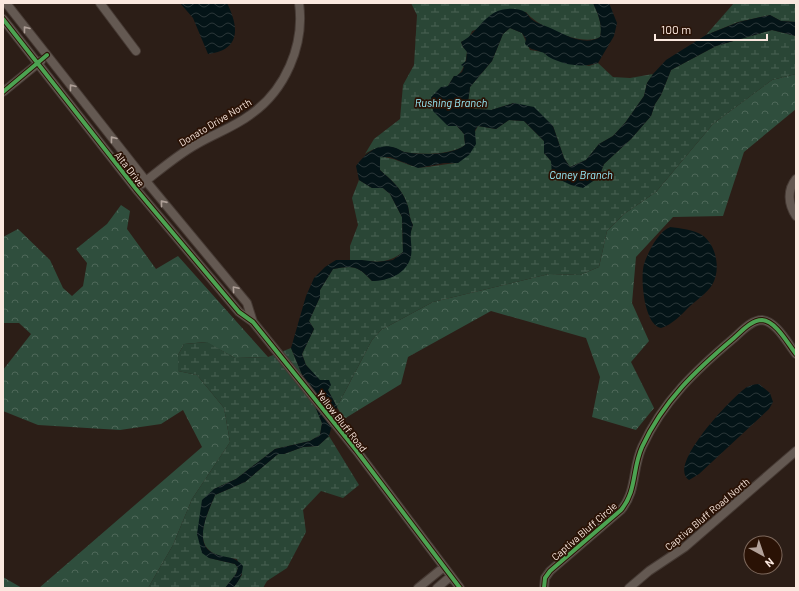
<svg xmlns="http://www.w3.org/2000/svg" width="799" height="591" font-family="Barlow,sans-serif">
<style>
.forest{fill:url(#forest-crowns)}
.wetland{fill:url(#wetland-marsh)}
.water{fill:url(#water-waves)}
.lines{fill:none;stroke-linecap:round;stroke-linejoin:round}
.minor-casing{stroke:#463a34;stroke-width:10}
.minor{stroke:#645952;stroke-width:8}
.cycleway-casing{stroke:#2a1205;stroke-width:6}
.cycleway{stroke:#4ca352;stroke-width:4}
.oneway{stroke:#afa098}
.labels{text-anchor:middle;stroke-width:3.5;stroke-linejoin:round;paint-order:stroke}
.street-label{font-size:10px;fill:#fae8df;stroke:#2a1205}
.water-label{font-size:11px;font-style:italic;fill:#99eefc;stroke:#2a1205}
</style>
<defs>
<pattern id="forest-crowns" width="20" height="18" patternUnits="userSpaceOnUse"><rect width="20" height="18" fill="#2f4e3d"/><path d="M2 6a3 3 0 1 1 6 0M12 15a3 3 0 1 1 6 0" fill="none" stroke="#4e6859"/></pattern>
<pattern id="wetland-marsh" width="20" height="14" patternUnits="userSpaceOnUse"><rect width="20" height="14" fill="#2a4636"/><path d="M1 5h8M5 5V1M11 12h8M15 12V8" fill="none" stroke="#4a6153"/></pattern>
<pattern id="water-waves" width="16" height="10" patternUnits="userSpaceOnUse"><rect width="16" height="10" fill="#041417"/><path d="M0 5q4-4 8 0t8 0" fill="none" stroke="#2a3638"/></pattern>
</defs>
<rect width="100%" height="100%" fill="#2c1e17"/>
<path class="forest" d="M796 74V109L744 152 723 216 673 217 636 257 632 303 649 341 631 362 654 408 636 430 592 417 600 377 586 338 491 311 408 357 401 384 344 419 337 407 372 340 381 330 433 302 549 274 580 275 599 267 607 231 624 214 656 192 713 124 772 80Z
M121 205 130 211 127 229 156 269 178 256 268 357 235 358 206 342 184 344 178 355V371L197 375 224 408 230 442 192 499 173 545 148 588H39L202 447 183 410 161 424 120 430 38 425 3 411V370L31 334 19 323H3V237L18 229 50 260 63 288 72 296 83 286 87 263 76 249 107 224Z
M3 577 22 588H3Z"/>
<path class="wetland" d="M411 3H593C598 14 603 25 600 37 583 47 537 27 526 12L472 31 469 38 461 42 463 47 467 51C466 62 464 70 456 77L454 76 448 86 457 126 464 134 465 145C453 155 419 155 404 152 401 151 398 149 395 148 384 145 374 148 365 154L374 139 400 119 403 85 414 65 417 15Z
M734 3H796V22L781 21 770 15 738 22 706 35Z
M510 28 522 33 530 50 543 52 548 56 589 66 598 63 613 77 630 78 653 74 647 83 644 96 625 123 613 136 599 144 586 160 570 167 564 158 553 126 514 103 491 110 474 109 468 102 470 87 492 61 503 34Z
M772 30 796 36V74L772 80 713 124 656 192 624 214 607 231 599 267 580 275 549 274 433 302 381 330 372 340 337 407 328 390 306 365 302 354 314 329 309 321 320 297V290L333 269C354 265 358 266 372 281L411 256 410 234 413 225C408 216 410 209 406 201 401 188 390 179 380 170V157C394 157 403 164 417 167 424 169 447 163 458 163L478 126 496 129 509 120 524 121 544 141V153L551 161 599 177 604 164 631 139 651 116 655 104 661 95 671 70 716 46Z
M359 180 372 188H383L390 194 402 217 403 252C384 267 371 260 350 260V246L358 225 352 198Z
M207 342 235 358 268 357 291 348 322 423 320 435 310 441 275 449 236 479 214 489 197 534 209 558 235 564 238 568 236 574 225 588H148L173 545 192 499 230 442 224 408 197 375 178 371V355L184 344Z
M329 436 359 485 343 498 321 491 303 510 306 532 287 568 267 581 263 588H233L242 575 237 559C230 558 219 557 213 553 192 541 209 511 215 495L245 482 278 454H284L303 447 318 446Z"/>
<path class="water" d="M180 3H227C239 27 241 50 208 54L193 18Z
M593 3H609L617 23 614 36 598 63C581 68 564 65 549 57 546 55 544 52 541 52 534 49 531 50 525 44L526 39 522 33 510 28 503 34 492 61 470 87 468 102 474 109 491 110 514 103 534 107 553 126 564 158 570 167 586 160 599 144 613 136 625 123 644 96 647 83 653 74 666 60 706 35 739 22 770 15 781 21 796 22V36L772 30 716 46 671 70 661 95 655 104 651 116 631 139 604 164 599 177 583 188 571 185 552 176 551 161 544 153V141L524 121 509 120 496 129 478 126 475 130 476 144 469 155 458 163H444L418 168 390 157H380V170C390 179 401 188 406 201 410 209 408 216 413 225 408 237 413 244 411 256 407 274 388 281 372 281 358 266 354 265 333 269L320 290V297L309 321 314 329 302 354 306 365 320 380H329L331 385 328 390 337 407 329 436 318 446 303 447 284 454H278L245 482 215 495C209 510 191 545 215 554 226 558 235 556 243 566 242 576 239 581 233 588H225L236 574 238 568 235 564 209 558 202 553 197 534 202 500 214 489 236 479 275 449 310 441 320 435 322 423 291 348 306 296 314 278 325 267 336 260H362L377 262 393 260 403 252 402 217 390 194 383 188H372L359 180 356 166C366 153 378 142 396 148 399 149 401 151 404 152 420 155 452 156 465 145L464 134 457 126H448L433 111 431 97 441 87 448 86 454 76H456L462 72 464 67 461 65 466 61 467 52 463 47 461 42C476 35 483 15 501 10 508 8 519 8 525 12 528 14 529 17 531 19 536 23 543 25 548 27 564 34 584 47 600 37 603 25 598 14 593 3Z
M670 227C680 228 694 230 702 235 717 245 721 271 712 285 707 293 697 300 690 306 682 314 672 325 661 328 644 325 640 278 644 264 648 252 658 232 670 227Z
M759 384 770 393 773 402 769 409 699 474 689 480C666 466 733 396 747 387 751 385 755 384 759 384Z"/>
<g class="lines">
<defs>
<path id="minor" d="M6 3 146 181 247 303 253 322
M100 3 136 51
M3 19 136 189 239 312 253 322 356 450 460 588
M3 92 41 61
M796 179C787 190 788 204 796 216
M142 184C160 170 177 155 197 144 214 134 234 127 250 115 285 91 305 45 299 3
M418 588 444 567
M437 588 451 576
M544 588 545 578 550 571 621 510C637 491 632 469 642 447 663 401 696 370 734 338 741 332 751 320 762 320 776 321 788 344 796 354
M629 588 649 571 685 547 796 451"/>
</defs>
<use href="#minor" class="minor-casing"/>
<use href="#minor" class="minor"/>
<defs>
<path id="cycleway" d="M3 19 136 189 239 312 253 322 356 450 460 588
M3 92 47 55
M544 588 545 578 550 571 621 510C637 491 632 469 642 447 663 401 696 370 734 338 741 332 751 320 762 320 776 321 788 344 796 354"/>
</defs>
<use href="#cycleway" class="cycleway-casing"/>
<use href="#cycleway" class="cycleway"/>
</g>
<defs><path id="oneway-chevron" d="M-2-3.5L2.5 0L-2 3.5" fill="none" stroke-width="1.6" stroke-linecap="round" stroke-linejoin="round"/></defs>
<g class="oneway">
<use href="#oneway-chevron" transform="translate(26 29) rotate(-128)"/>
<use href="#oneway-chevron" transform="translate(72 87) rotate(-128)"/>
<use href="#oneway-chevron" transform="translate(113 139) rotate(-128)"/>
<use href="#oneway-chevron" transform="translate(163 203) rotate(-129)"/>
<use href="#oneway-chevron" transform="translate(235 289) rotate(-130)"/>
</g>
<g class="labels">
<g class="street-label">
<text transform="translate(215 122) rotate(-31)" y="4">Donato Drive North</text>
<text transform="translate(130 169) rotate(52)" y="4">Alta Drive</text>
<text transform="translate(342 421) rotate(52)" y="4">Yellow Bluff Road</text>
<text transform="translate(707 514) rotate(-40)" y="4">Captiva Bluff Road North</text>
<text transform="translate(584 531) rotate(-41)" y="4">Captiva Bluff Circle</text>
</g>
<g class="water-label">
<text x="451" y="107">Rushing Branch</text>
<text x="581" y="179">Caney Branch</text>
</g>
</g>
<rect width="799" height="591" fill="none" stroke="#fae8df" stroke-width="8"/>
<g transform="translate(763 555) rotate(140)"><circle r="19" fill="#2a1205" stroke="#7d685c"/>
<path d="M0-3L7 15L0 10L-7 15Z" fill="#b2a199"/>
<text y="-6" font-size="11" font-weight="bold" text-anchor="middle" fill="#fae8df">N</text>
</g>
<path d="M655 34v6h112v-6" fill="none" stroke="#fae8df" stroke-width="2"/>
<text x="661" y="34" font-size="12" fill="#fae8df" stroke="#2a1205" stroke-width="3" paint-order="stroke">100 m</text>
</svg>
